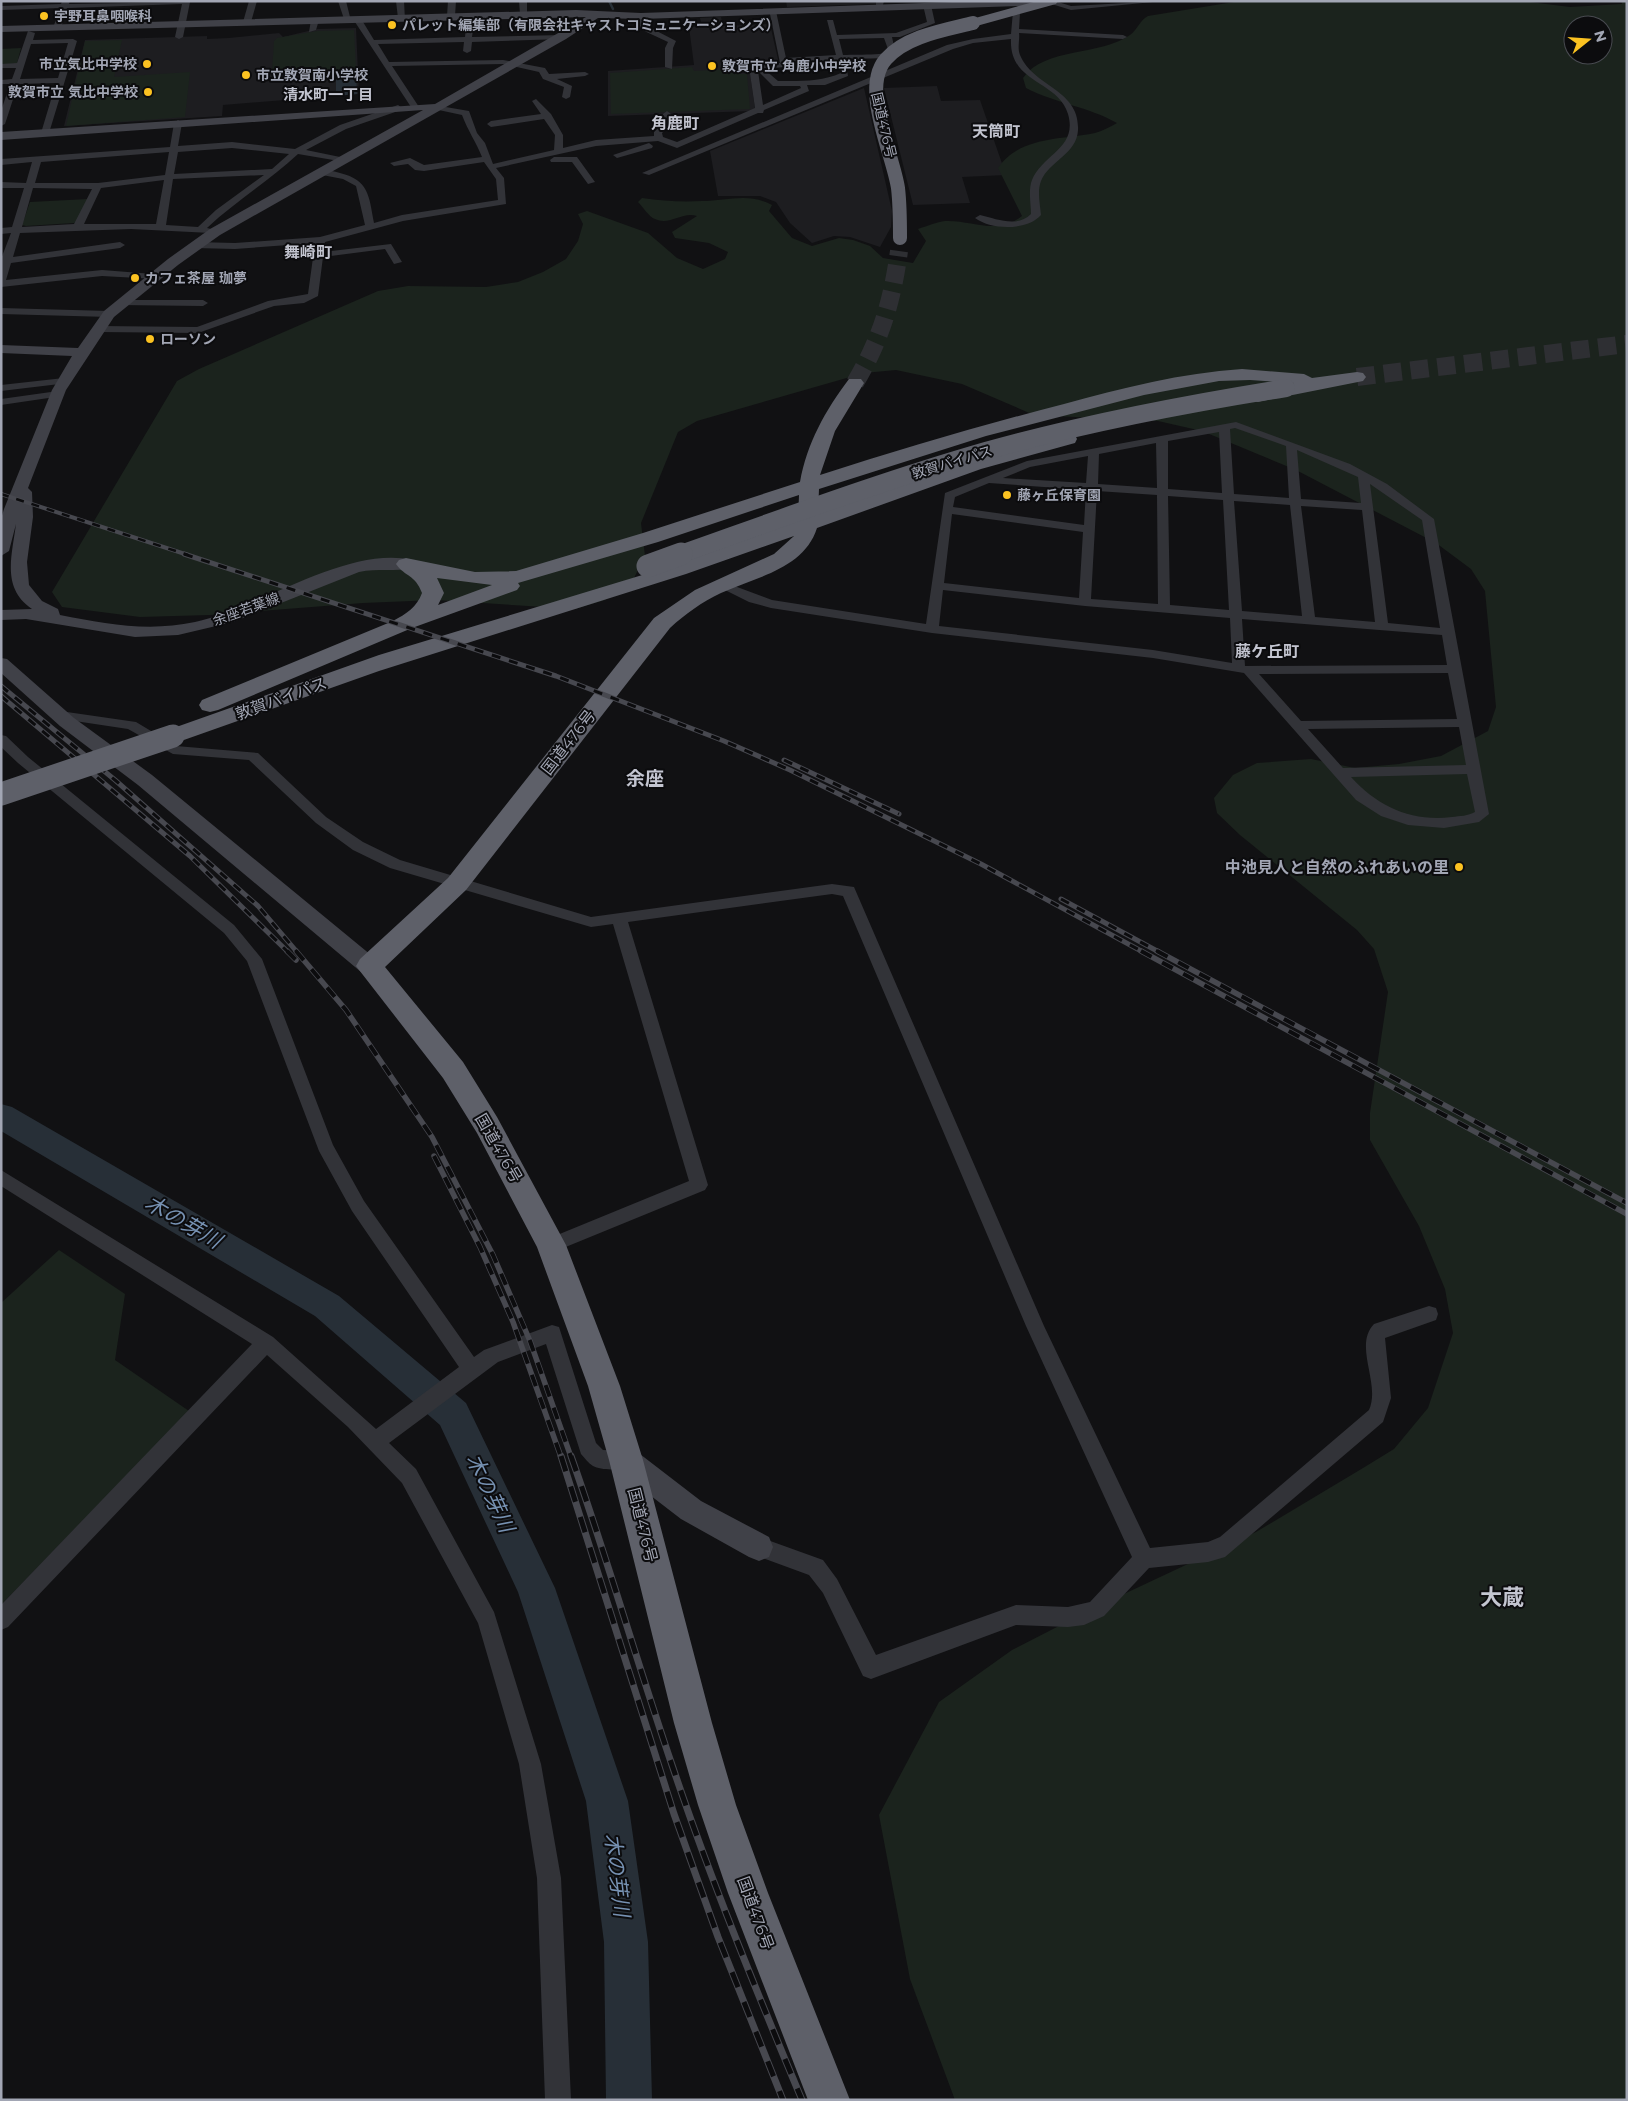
<svg xmlns="http://www.w3.org/2000/svg" width="1628" height="2101" font-family="Montserrat,'Noto Sans JP',sans-serif">
<style>
.built{fill:#1d1d20}
.green{fill:#1b231d;fill-rule:evenodd}
.water{fill:#272f37}
.lines{fill:none;stroke-linecap:round;stroke-linejoin:round}
.stream{stroke:#272f37;stroke-width:2.5}
.river{fill:#272f37;fill-rule:evenodd}
.highway-tunnel{stroke:#2e2f33;stroke-width:18;stroke-dasharray:18 9;stroke-linecap:butt}
.street{fill:#323338;fill-rule:evenodd}
.secondary{fill:#404148;fill-rule:evenodd}
.highway{fill:#5e6069;fill-rule:evenodd}
.rail-far3-casing{stroke:#47484f;stroke-width:4}
.rail-far2-casing{stroke:#47484f;stroke-width:5}
.rail-far1-casing{stroke:#47484f;stroke-width:5.5}
.rail-casing{stroke:#47484f;stroke-width:7}
.rail-far3{stroke:#0c0c0e;stroke-width:2.5;stroke-dasharray:8;stroke-linecap:butt}
.rail-far2{stroke:#0c0c0e;stroke-width:3;stroke-dasharray:9;stroke-linecap:butt}
.rail-far1{stroke:#0c0c0e;stroke-width:4;stroke-dasharray:12;stroke-linecap:butt}
.rail{stroke:#0c0c0e;stroke-width:5;stroke-dasharray:16;stroke-linecap:butt}
.highway-bridge-far2{stroke:#5e6069;stroke-width:14}
.highway-bridge-far1{stroke:#5e6069;stroke-width:18}
.highway-bridge{stroke:#5e6069;stroke-width:23}
.poi-dot{fill:#fbc221;stroke:#0c0c0e;stroke-width:2}
.labels{text-anchor:middle;stroke-width:4;stroke-linejoin:round;paint-order:stroke}
.far-poi-label{font-size:14px;font-weight:bold;fill:#a2a6b4;stroke:#0c0c0e;text-anchor:start}
.far-street-label{font-size:14px;fill:#a2a6b4;stroke:#0c0c0e}
.far-neighbourhood-label{font-size:15px;font-weight:bold;fill:#c3c5d0;stroke:#0c0c0e}
.far-quarter-label{font-size:16px;font-weight:bold;fill:#c3c5d0;stroke:#0c0c0e}
.street-label{font-size:16px;fill:#a2a6b4;stroke:#0c0c0e}
.poi-label{font-size:16px;font-weight:bold;fill:#a2a6b4;stroke:#0c0c0e;text-anchor:end}
.quarter-label{font-size:19px;font-weight:bold;fill:#c3c5d0;stroke:#0c0c0e}
.near-water-label{font-size:21px;font-style:italic;fill:#7691b2;stroke:#0c0c0e}
.near-quarter-label{font-size:22px;font-weight:bold;fill:#c3c5d0;stroke:#0c0c0e}
</style>
<rect width="100%" height="100%" fill="#111113"/>
<path class="built" d="M786 1H876V4L787 7Z
M721 17 723 26 770 24 779 64 749 66 755 109 753 111 608 116V71L694 65 689 27 702 26 700 18Z
M356 28 359 94 223 105 222 116 64 126 85 40 207 36V39L229 38 279 33 283 37 317 29Z
M937 86 941 101 980 100 1006 175 962 177 970 203 913 205 884 88Z
M864 88 892 211 891 227 880 247 850 237 834 236 812 243 790 223 776 202 760 196H718L710 151Z"/>
<path class="green" d="M1240 1H1523L1570 7 1622 4 1621 1H1627V2100H955L910 1979 879 1815 939 1702 1012 1650 1092 1609 1256 1532 1363 1468 1394 1449 1428 1408 1453 1333 1445 1289 1419 1226 1370 1140V1113L1388 992 1374 949 1357 930 1240 835 1217 813 1214 798 1233 775 1257 763 1311 759 1355 768 1399 764 1441 756 1488 731 1496 707 1485 591 1471 569 1436 543 1296 470 1202 431 1158 421 1034 415 962 384 896 370 864 373 697 421 678 432 641 523 645 556 634 578 605 600 575 609 436 600 363 603 210 615 140 617 62 607 52 592 177 381 199 369 378 291 408 286 486 287 518 282 543 272 566 259 578 241 583 224 578 214 587 211 648 233 677 258 703 269 725 259 728 252 709 243 675 238 672 232 697 216C682 211 670 226 655 219 649 217 643 207 638 202L642 198C662 201 682 202 702 201 727 201 748 192 772 205L769 211 792 238 812 246 839 238 853 240 870 246 883 258 913 263 926 241 918 229C927 226 937 222 945 221 974 220 996 236 1022 216L998 168C1020 136 1061 140 1095 133 1102 131 1110 127 1117 123 1089 107 1055 103 1026 88L1023 78C1044 47 1101 56 1130 35 1138 29 1139 21 1148 16ZM1573 25H1603V55H1573Z
M354 30 356 68 290 74V69L272 71 274 41 277 38 317 31Z
M122 40 114 77 190 72 185 117 66 126 85 41Z
M21 48 17 63 1 65V49Z
M692 67 694 71 735 69 737 74H747L750 109 611 114 610 73Z
M88 199 77 222 74 223 26 226 22 225 30 202Z
M59 1250 125 1294 115 1360 189 1411 1 1605V1303Z"/>
<path class="water" d="M356 73 357 94 336 96V74Z"/>
<g class="lines">
<path class="stream" d="M609 1 613 9"/>
<path class="river" d="M1 1104 12 1107 339 1296 466 1403 555 1588 628 1801 648 1942 652 2100H606L604 1942 586 1801 518 1592 440 1425 315 1316 1 1131Z"/>
<path class="highway-tunnel" d="M1357 377 1627 344
M855 383C881 339 892 302 899 251"/>
<path class="street" d="M62 1H70L69 4 190 2 183 37 179 39 175 37 182 4 67 8 61 28 57 30 53 28 60 8 1 10V6L61 4Z
M249 1H257L251 22 247 24 243 22Z
M338 1H346L351 21 344 19Z
M396 1H404L405 20 398 18Z
M448 1H456L455 16 451 18 447 16Z
M519 1H527V16L520 14Z
M876 1H884L882 9H876Z
M1055 1 1071 6 1163 1 1071 10 1045 2Z
M927 3 931 5 935 23 900 37H892L896 55C880 60 862 58 845 59L848 76 825 85H807L809 91 764 110 763 113H758L677 148 658 141 596 146 496 168 504 178 506 204 403 221 325 242 323 252 391 244 402 262 394 264 385 249 323 257 318 296 304 303 274 306 198 333 99 332 94 329 99 326 197 327 268 301 308 294 315 243 235 249 195 248 190 245 195 242 235 243 320 237 365 225 356 186 343 179 317 174V170C324 169 333 171 340 173 369 180 369 196 374 223L402 215 498 200 496 179 484 162 424 171 415 170 408 164 394 166 390 163 410 158 424 165 482 157C476 142 468 131 462 115L434 109V105L469 111 477 133 485 143 493 164 554 150 555 135 544 119 491 127 487 124 491 121 541 114 532 101 536 99 551 114 563 135V148L596 140 654 136V132L660 126 663 114 667 111 671 114 668 127 662 133 663 137 677 142 755 108 749 67 753 65 780 63 769 9 776 11 786 58 836 55 827 20H833L837 35 896 33 927 22 923 5ZM884 38 889 52C878 56 856 54 843 55L839 39ZM837 60 841 73C821 82 800 81 778 81L764 69 784 67 788 63ZM758 71 773 86H800L801 88 763 105Z
M1013 11 1020 13 1019 29 1123 35 1127 37 1123 39 1019 33C1020 39 1017 48 1020 55 1033 87 1080 89 1078 130 1077 154 1049 161 1041 181 1037 191 1040 204 1041 215 1027 231 991 230 975 218L980 215C997 219 1017 228 1031 214 1031 204 1028 190 1032 180 1043 154 1078 148 1068 114 1058 80 1009 84 1011 39L973 43 953 49 649 175 642 173 947 45 973 39 1011 34Z
M471 14 475 16 472 37 562 35 566 37 562 39 472 42 471 51 467 53 463 51 464 42 378 44 389 62 503 60 545 68 549 74 585 72 589 74 585 76 557 79 572 86 570 97 566 99 562 97 564 87 543 79 539 72 503 64 392 66 419 107 415 110 411 107 353 19 360 17 374 40 465 37 467 16Z
M638 14H644L647 26 676 41 673 48 672 69 665 67V48L668 42 640 29Z
M315 18 319 20 316 30 309 32 311 20Z
M28 31 35 33 33 40 73 39 77 41 49 133 45 136 41 133 56 83 18 84 5 124 1 126V111L10 84H1V80L12 79 16 68H1V64L17 63ZM68 43 58 78 20 79 31 44Z
M398 105 402 108 401 110 346 129 306 150 345 158V162L298 154C269 181 236 201 207 228L211 229V233L131 229 20 233 13 257 120 242 125 245 120 248 11 263 6 280 102 270 153 274 158 277 156 279 102 276 1 287V259L11 233 1 234V228L12 227 24 188H1V182L26 183 32 162 1 165V159L170 147 174 123 178 120 182 123 178 146 232 142 295 149 340 125ZM232 148 289 154 272 169 174 174 178 152ZM169 152 165 175 98 183H35L41 162ZM264 175 216 210 198 227 166 225 173 179ZM164 180 156 224H84L101 188ZM33 188 92 189 74 224 22 227Z
M649 143 653 146 652 148 617 158 613 155Z
M554 157H577L595 182 588 184 572 162H551L550 160Z
M123 300H203L208 303 203 306 119 305V301Z
M1 308 109 311 114 314 109 317 1 314Z
M64 378 68 379V383L1 391V385Z
M58 391 63 394 62 396 1 405V399Z
M1236 422 1350 464 1387 484 1434 519 1489 814 1479 822 1444 828 1408 825 1381 816 1356 800 1244 673 1153 658 932 633 771 608 749 602 715 585 721 581 772 600 926 624 945 493 1027 461ZM1235 428 1286 446 1289 498 1234 494 1230 429ZM1219 432 1222 493 1168 489V441ZM1156 443 1157 488 1098 484 1099 454ZM1297 450 1358 477 1361 503 1301 499ZM1088 456 1086 483 1003 478 1030 467ZM989 483 1086 490 1084 525 953 507 955 497ZM1370 484 1422 520 1440 628 1388 623ZM1097 491 1157 495 1158 604 1091 599ZM1168 496 1223 500 1229 610 1170 605ZM1234 501 1290 505 1302 616 1242 611ZM1301 506 1362 510 1375 622 1315 617ZM952 514 1083 532 1079 598 944 583ZM943 590 1085 606 1230 618 1232 663 1153 650 939 626ZM1242 619 1442 635 1447 665 1245 666ZM1448 673 1457 719 1301 721 1259 674ZM1459 727 1466 765 1343 768 1308 729ZM1467 774 1475 812C1468 816 1460 816 1452 817 1412 822 1378 807 1351 777Z
M60 711 136 722 176 746 258 753 326 817 363 842 400 860 591 917 832 884 854 887 1044 1326 1150 1548 1208 1542 1220 1537 1369 1410C1381 1383 1353 1346 1374 1324L1429 1306 1436 1308 1438 1314 1436 1320 1385 1338 1391 1398 1383 1422 1225 1557 1208 1562 1149 1568 1104 1616 1084 1625 1068 1627 1016 1625 871 1679 863 1676 823 1593 809 1575 752 1554 749 1547 752 1540 759 1537 823 1560 837 1579 876 1655 1016 1605 1068 1607 1090 1602 1132 1557 1026 1326 843 896 832 894 628 922 708 1185 705 1190 551 1253 545 1250 542 1245 545 1240 689 1181 613 924 591 927 390 868 353 850 316 823 249 760 173 754 128 729 55 718 53 715 55 712Z
M1 735 6 736 28 757 234 925 262 959 333 1145 364 1201 474 1357 484 1350 552 1325 559 1327 596 1443 603 1450 626 1451 633 1454 636 1460 633 1466C623 1470 602 1471 593 1466 588 1463 585 1458 581 1454L546 1344 498 1362 389 1443 416 1469 494 1612 541 1764 561 1878 571 2100H545L537 1878 519 1764 478 1623 402 1483 348 1427 267 1355 8 1627 1 1630V1605L252 1344 1 1186V1170L273 1337 376 1429 459 1367 352 1211 319 1151 247 961 224 933 18 763 1 747Z"/>
<path class="secondary" d="M980 1 1054 2 1049 5 641 19 598 18 566 39 220 235 178 265 114 317 66 390 28 488 32 492 33 517 27 562 29 585 42 601 58 609 60 615C105 624 149 632 195 622 259 608 348 545 412 560L414 564 412 568C396 572 377 568 359 572L233 622 178 635 135 637 26 619 1 620V610L32 609C1 588 12 556 16 524L9 551 1 556V519L4 509 52 390 72 356 1 353V345L78 348 104 311 168 259 210 229 423 110 1 140V132L435 104 586 17 1 32V26L576 10 641 13Z
M1 658 7 659 74 718 152 775 377 960 380 966 377 972 369 974 361 972 138 785 60 726 1 673Z
M626 1447 636 1451 701 1501 769 1537 773 1547 769 1557 759 1561 749 1557 681 1519 616 1469 612 1460 616 1451Z"/>
<path class="highway" d="M1037 1H1058L1056 4 973 27 967 23 968 20Z
M1242 369 1304 374 1312 378 1357 372 1363 373 1366 377 1363 381 1258 402 1252 401 1249 397 1252 393 1294 383 1250 380 1219 381 1144 395 986 436 819 489 818 514 967 461 1068 433 1075 435 1077 439 1075 443 981 469 817 528C804 569 756 577 721 593 702 602 685 614 670 628L466 890 385 967 463 1062 497 1117 566 1245 620 1386 643 1460 712 1723 736 1805 768 1893 850 2100H808L728 1893 698 1805 674 1723 609 1460 588 1386 537 1247 477 1133 443 1078 356 966 360 959 448 878 654 618 695 590 774 554 794 536 686 574 379 671 181 741 173 743 165 741 161 736 165 731 379 655 672 566 798 521 799 495 658 542 518 583 520 586 517 590 412 628 218 710 210 712 202 710 199 705 202 700 393 621C406 614 417 607 422 593 415 574 405 577 396 564L399 560 406 558 475 572 516 571 643 533 800 482C807 443 825 411 849 379H861L864 383 835 431 820 475C901 449 982 425 1064 404 1123 388 1181 373 1242 369ZM437 578 492 585 438 605 444 593Z"/>
<defs>
<path id="rail-far3" d="M1 494 188 555"/>
<path id="rail-far2" d="M184 554 556 676 724 741 790 770 981 864 1143 952
M1 686 115 780 258 906 297 952
M1 696 190 856 288 952
M784 760 899 814
M1061 899 1159 952"/>
<path id="rail-far1" d="M287 951 296 960
M296 951 346 1010 432 1137 493 1255 530 1341 571 1457
M1141 951 1627 1214
M1157 951 1627 1203
M434 1156 480 1247 513 1322 561 1457"/>
<path id="rail" d="M561 1456 674 1814 718 1937 783 2100
M571 1456C607 1558 637 1662 672 1765 710 1878 756 1990 802 2100"/>
</defs>
<use href="#rail-far3" class="rail-far3-casing"/>
<use href="#rail-far2" class="rail-far2-casing"/>
<use href="#rail-far1" class="rail-far1-casing"/>
<use href="#rail" class="rail-casing"/>
<use href="#rail-far3" class="rail-far3"/>
<use href="#rail-far2" class="rail-far2"/>
<use href="#rail-far1" class="rail-far1"/>
<use href="#rail" class="rail"/>
<path class="highway-bridge-far2" d="M900 238C900 222 900 205 898 188 893 154 860 88 886 59 906 36 945 30 973 23"/>
<path class="highway-bridge-far1" d="M678 555C780 519 882 481 986 451 1085 423 1185 404 1286 388"/>
<path class="highway-bridge" d="M648 566 681 554
M1 794 173 736"/>
</g>
<g class="poi-dot">
<circle cx="44" cy="16" r="5"/>
<circle cx="392" cy="25" r="5"/>
<circle cx="147" cy="64" r="5"/>
<circle cx="712" cy="66" r="5"/>
<circle cx="246" cy="75" r="5"/>
<circle cx="148" cy="92" r="5"/>
<circle cx="135" cy="278" r="5"/>
<circle cx="150" cy="339" r="5"/>
<circle cx="1007" cy="495" r="5"/>
<circle cx="1459" cy="867" r="5"/>
</g>
<g class="labels">
<g class="far-poi-label">
<text x="54" y="21">宇野耳鼻咽喉科</text>
<text x="402" y="30">パレット編集部（有限会社キャストコミュニケーションズ）</text>
<text x="137" y="69" text-anchor="end">市立気比中学校</text>
<text x="722" y="71">敦賀市立 角鹿小中学校</text>
<text x="256" y="80">市立敦賀南小学校</text>
<text x="138" y="97" text-anchor="end">敦賀市立 気比中学校</text>
<text x="145" y="283">カフェ茶屋 珈夢</text>
<text x="160" y="344">ローソン</text>
<text x="1017" y="500">藤ヶ丘保育園</text>
</g>
<g class="far-street-label">
<text transform="translate(884 125) rotate(77)" y="5">国道476号</text>
<text transform="translate(952 462) rotate(-17)" y="5">敦賀バイパス</text>
<text transform="translate(246 609) rotate(-20)" y="5">余座若葉線</text>
</g>
<g class="far-neighbourhood-label">
<text x="328" y="100">清水町一丁目</text>
</g>
<g class="far-quarter-label">
<text x="675" y="129">角鹿町</text>
<text x="996" y="137">天筒町</text>
<text x="308" y="258">舞崎町</text>
<text x="1267" y="657">藤ケ丘町</text>
</g>
<g class="street-label">
<text transform="translate(281 698) rotate(-20)" y="6">敦賀バイパス</text>
<text transform="translate(568 742) rotate(-52)" y="6">国道476号</text>
<text transform="translate(499 1148) rotate(60)" y="6">国道476号</text>
<text transform="translate(643 1525) rotate(76)" y="6">国道476号</text>
<text transform="translate(756 1913) rotate(70)" y="6">国道476号</text>
</g>
<g class="poi-label">
<text x="1449" y="873">中池見人と自然のふれあいの里</text>
</g>
<g class="quarter-label">
<text x="645" y="785">余座</text>
</g>
<g class="near-water-label">
<text transform="translate(183 1222) rotate(30)" y="7">木の芽川</text>
<text transform="translate(490 1493) rotate(65)" y="7">木の芽川</text>
<text transform="translate(617 1875) rotate(83)" y="7">木の芽川</text>
</g>
<g class="near-quarter-label">
<text x="1502" y="1605">大蔵</text>
</g>
</g>
<rect width="1628" height="2101" fill="none" stroke="#a2a6b4" stroke-width="5"/>
<g transform="translate(1588 40) rotate(73)"><circle r="24" fill="#0c0c0e" stroke="#484a50"/>
<path d="M0-4L9 19L0 12L-9 19Z" fill="#fbc221"/>
<text y="-8" font-size="14" font-weight="bold" text-anchor="middle" fill="#a2a6b4">N</text>
</g>
</svg>
